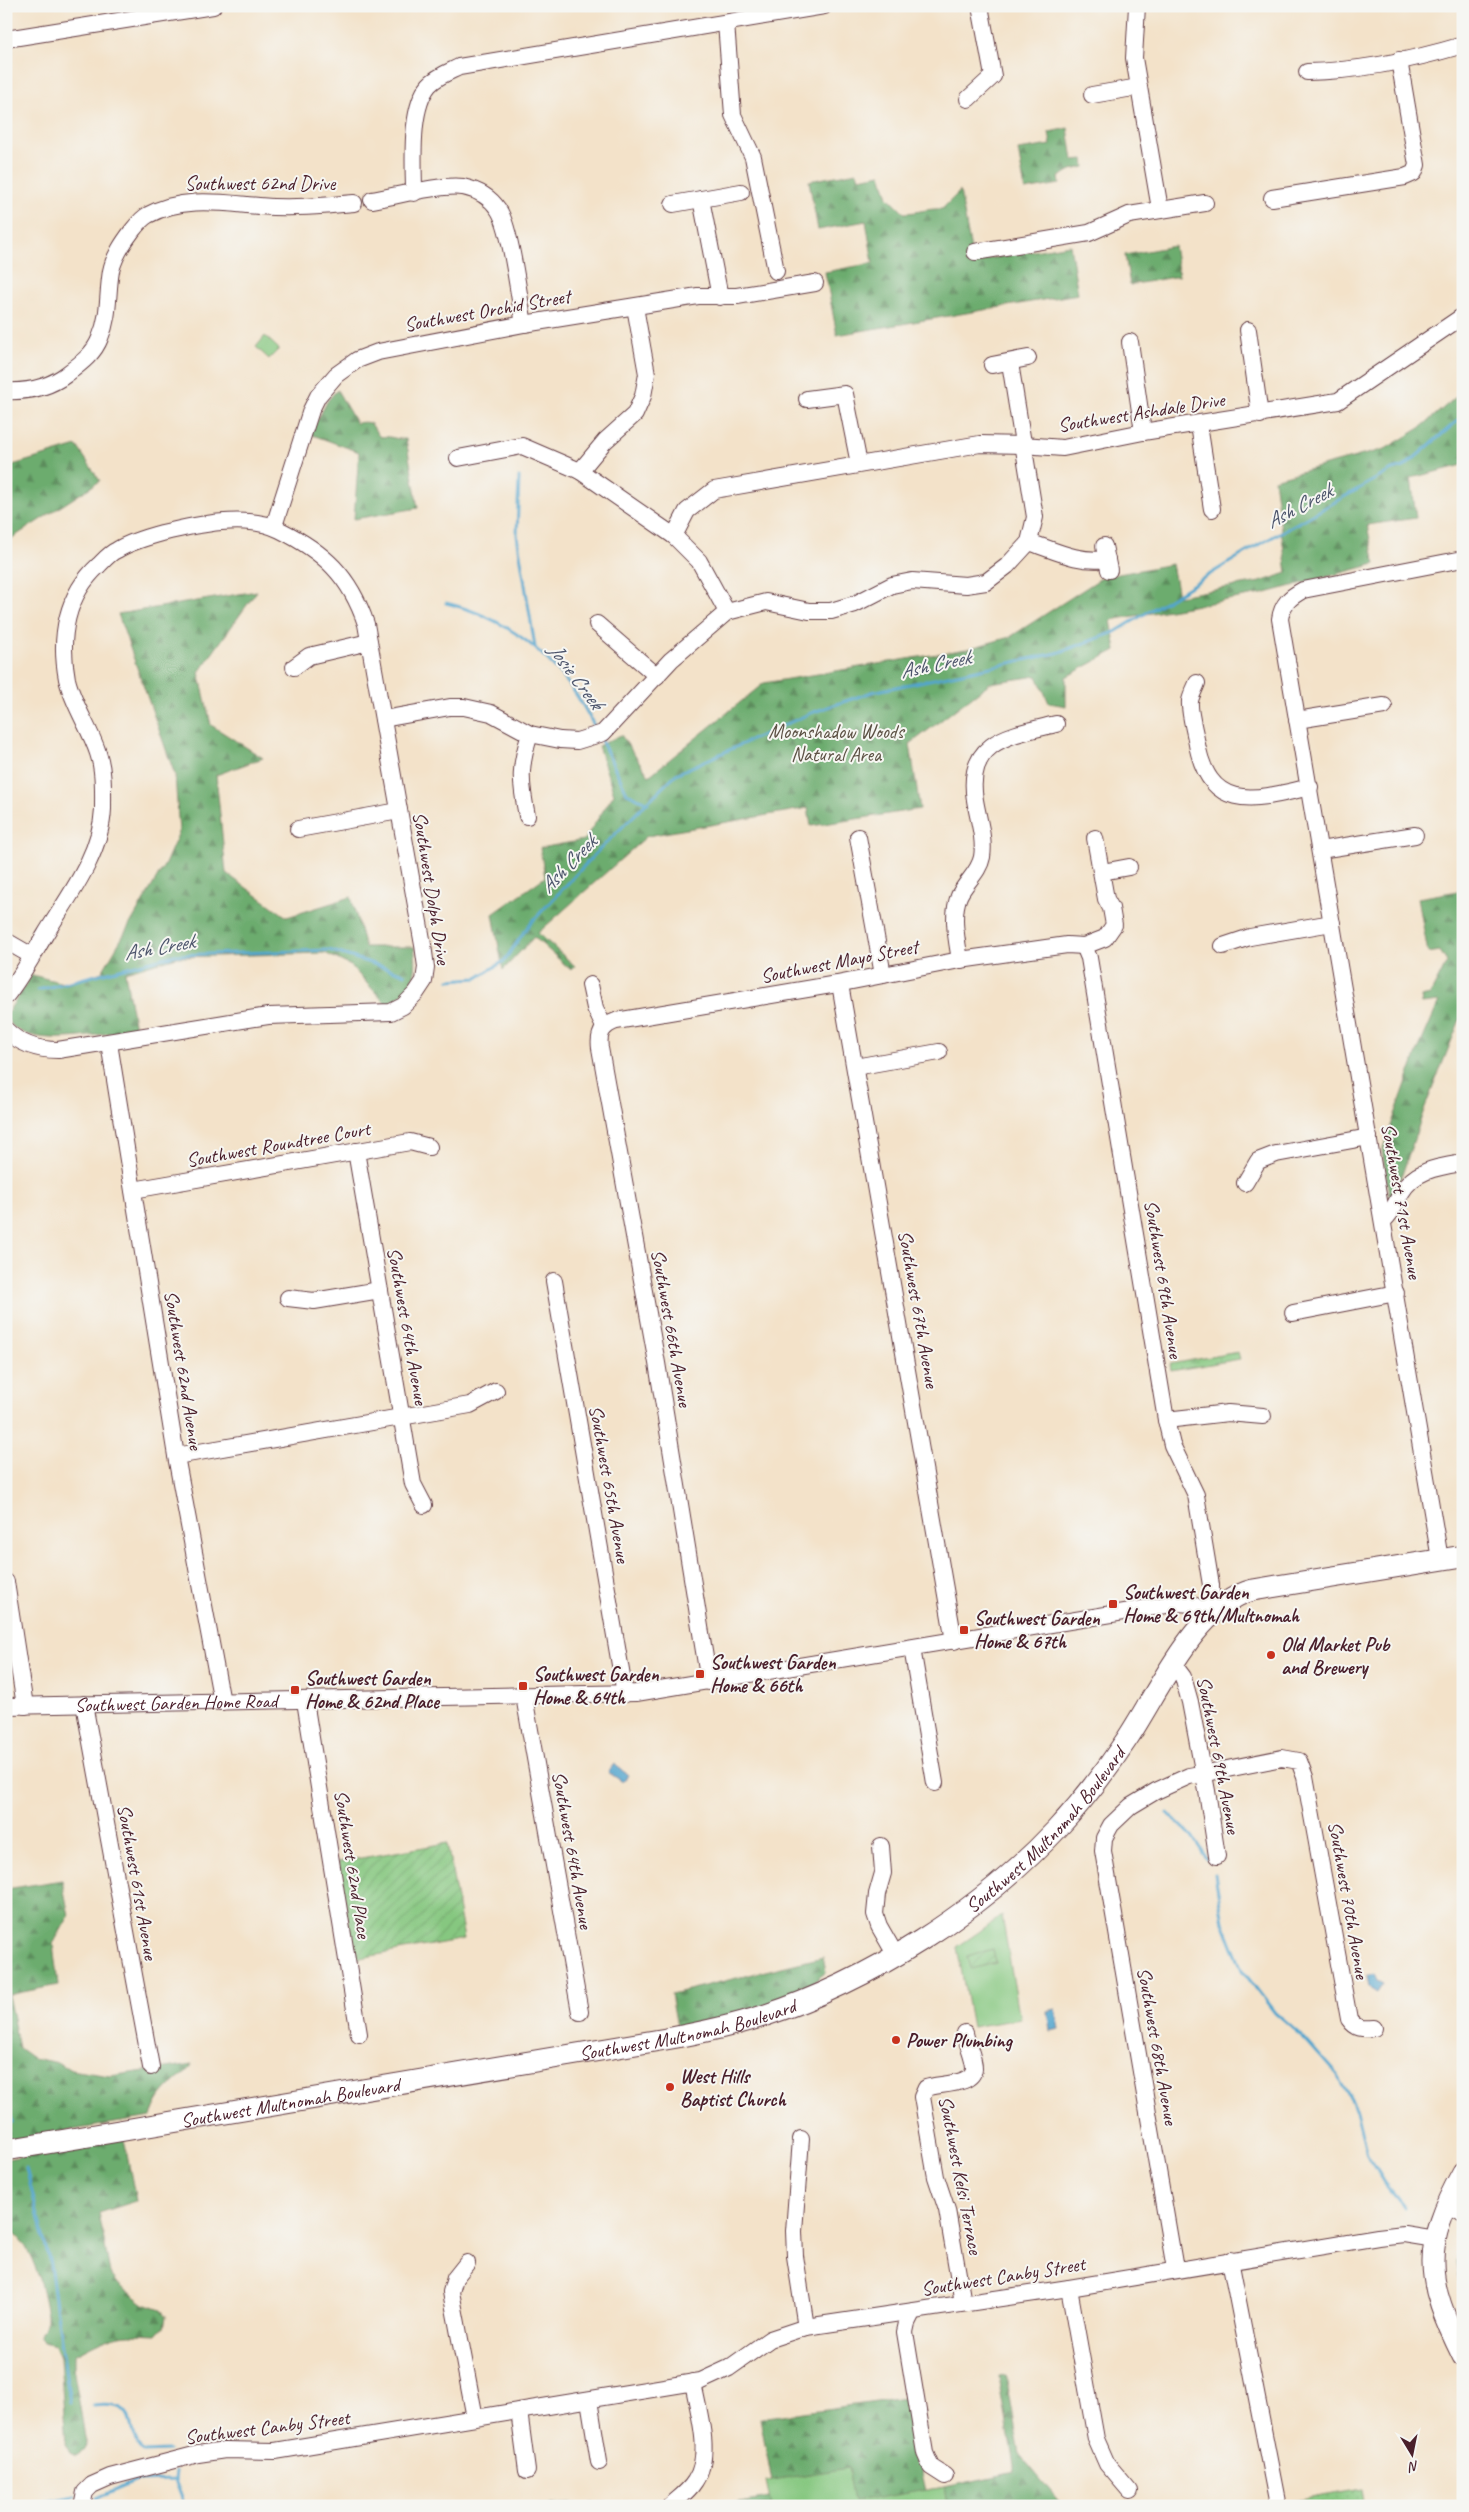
<svg xmlns="http://www.w3.org/2000/svg" width="1469" height="2512" font-family="Caveat,sans-serif">
<style>
.grass{fill:url(#grass-dots);stroke:#687356}
.forest{fill:url(#forest-firs);stroke:#5b664c}
.wetland{fill:url(#wetland-marsh);stroke:#687356}
.park{fill:#86c780;stroke:#687356}
.garden{fill:url(#garden-furrows);stroke:#687356}
.water{fill:#52a5cd;stroke:#4e627c}
.lines{fill:none;stroke-linecap:round;stroke-linejoin:round}
.stream{stroke:#52a5cd;stroke-width:3}
.minor-casing{stroke:#633c43;stroke-width:18}
.major-casing{stroke:#633c43;stroke-width:23}
.minor{stroke:#fff;stroke-width:16}
.major{stroke:#fff;stroke-width:21}
.poi-dot{fill:#c8321e;stroke:#f6f6f2;stroke-width:2}
.labels{text-anchor:middle;stroke-width:4;stroke-linejoin:round;paint-order:stroke}
.street-label{font-size:20px;fill:#4a1f2b;stroke:#f6f6f2}
.park-label{font-size:20px;fill:#5c5144;stroke:#f6f6f2}
.poi-label{font-size:20px;font-weight:bold;fill:#4a1f2b;stroke:#f6f6f2;text-anchor:start}
.water-label{font-size:21px;font-style:italic;fill:#4d556c;stroke:#f6f6f2}
</style>
<defs>
<pattern id="grass-dots" width="8" height="8" patternUnits="userSpaceOnUse" patternTransform="scale(1.25)"><rect width="8" height="8" fill="#86c780"/><path d="M2 2h.1M6 6h.1" fill="none" stroke="#75aa6f" stroke-width="1.8" stroke-linecap="round"/></pattern>
<pattern id="forest-firs" width="22" height="20" patternUnits="userSpaceOnUse" patternTransform="scale(1.25)"><rect width="22" height="20" fill="#6cac6e"/><path d="M5 1l3.5 6h-7zM16 11l3.5 6h-7z" fill="#5b8b5b"/></pattern>
<pattern id="wetland-marsh" width="20" height="14" patternUnits="userSpaceOnUse" patternTransform="scale(1.25)"><rect width="20" height="14" fill="#86c780"/><path d="M1 5h8M5 5V1M11 12h8M15 12V8" fill="none" stroke="#75aa6f"/></pattern>
<pattern id="garden-furrows" width="10" height="10" patternUnits="userSpaceOnUse" patternTransform="scale(1.25)"><rect width="10" height="10" fill="#86c780"/><path d="M-1 1l2-2M0 10L10 0M9 11l2-2" fill="none" stroke="#75aa6f"/></pattern>
</defs>
<rect width="100%" height="100%" fill="#f6f6f2"/>
<filter id="ink" filterUnits="userSpaceOnUse"><feTurbulence type="fractalNoise" baseFrequency=".02" numOctaves="2"/><feDisplacementMap in="SourceGraphic" scale="10" xChannelSelector="R" yChannelSelector="G"/><feConvolveMatrix kernelMatrix="1 2 1 2 8 2 1 2 1" color-interpolation-filters="sRGB"/></filter>
<filter id="wash" filterUnits="userSpaceOnUse"><feTurbulence type="fractalNoise" baseFrequency=".0096" numOctaves="4" result="noise"/><feDisplacementMap in="SourceGraphic" scale="20" xChannelSelector="R" yChannelSelector="G"/><feGaussianBlur stdDeviation="1.12" result="paint"/><feColorMatrix in="noise" values="0 0 0 0 0 0 0 0 0 0 0 0 0 0 0 0 0 1.4 0 .05"/><feComposite in="paint" operator="in"/></filter>
<g filter="url(#wash)">
<rect width="100%" height="100%" fill="#f3e2c9"/>
<path class="grass" d="M1362 2489 1365 2506H1288V2502Z"/>
<path class="forest" d="M1068 128 1073 160 1084 159 1085 167 1071 170 1059 177 1060 184 1025 190 1018 150 1051 145 1049 132Z
M857 172 859 178 881 174 888 197 904 213C917 213 928 208 942 209L960 191 973 261 1070 245 1078 294 837 335 825 272 873 263 866 221 818 230 809 181Z
M1174 246 1179 276 1130 285 1125 255Z
M337 390 356 423C376 420 370 426 380 437 389 435 396 440 406 439L418 508 354 519 359 452 310 434 328 400Z
M1463 391V465L1411 478 1416 518 1367 525 1375 564 1262 594 1111 620 1116 650 1066 677V706L1049 703 1037 676 990 683 910 744 920 809 811 826 808 808 647 836 538 933 575 966 571 970 534 937 503 970 493 914 545 877 540 848 584 840 614 794 598 746 621 735 649 776 764 683 967 649 1010 637 1103 577 1172 564 1178 596 1260 582 1287 573 1274 479 1385 449 1420 428Z
M77 446 100 481 6 542V467Z
M257 591 199 672 211 725 263 758 216 775 226 873 287 917 351 897 365 947H414C419 975 413 992 386 1004L351 966 325 953 177 957 125 972 135 1029C105 1033 23 1053 6 1017L8 1012 32 975 67 984 102 972 165 864 179 832 175 775 118 614Z
M1463 890V1012L1425 1107 1391 1207 1382 1151 1418 1050 1439 1002 1422 1004 1421 997 1430 995 1447 962 1440 951 1428 953 1418 898Z
M62 1880 69 1916 53 1944 58 1985 8 1995 19 2048 33 2058 59 2063 71 2070 110 2076 193 2064C175 2086 160 2087 151 2117L6 2141V1889Z
M823 1957 826 1972 798 1995 721 2018 677 2027 671 1994Z
M124 2139 136 2201 99 2213 110 2273 119 2285 144 2304 161 2310 166 2316 164 2327 157 2335C149 2335 141 2334 133 2334 113 2333 91 2346 74 2355V2372L86 2443 85 2450 77 2456 71 2453 66 2444 60 2358 55 2345 44 2342 40 2335 47 2321V2315C43 2292 32 2236 6 2230V2159Z
M1461 2232 1463 2233V2298L1457 2262Z
M1006 2375 1020 2455 1063 2506H723L775 2497 760 2418 905 2398 926 2491 1015 2472 999 2376Z
M697 2500V2506H510Z"/>
<path class="wetland" d="M1238 1352 1240 1359 1171 1371 1170 1364Z"/>
<path class="park" d="M265 336 279 349 269 359 256 347Z
M1002 1916 1020 2019 972 2027 957 1947Z
M848 2468 854 2502 945 2487 948 2506H771L766 2481Z"/>
<path class="garden" d="M447 1843 464 1939 355 1959 338 1862Z
M993 1949 996 1963 970 1969 967 1956Z"/>
<path class="water" d="M614 1764 628 1775 623 1782 608 1772Z
M1374 1974 1377 1981 1383 1984 1377 1993 1369 1988 1367 1976Z
M1056 2009 1060 2029 1050 2031 1047 2011Z"/>
<g class="lines">
<path class="stream" d="M519 477 517 535 535 647
M446 603C516 620 566 666 596 730
M600 738 627 793 648 803
M449 980 477 978 504 961 529 925 596 853 676 774 811 713 872 692 1057 653 1115 632 1253 548 1392 470 1404 467 1463 416
M38 990 175 955 329 950 405 974
M1168 1813 1192 1836 1207 1859
M1215 1874 1223 1922 1242 1970 1275 2013 1305 2039 1337 2075 1357 2110 1368 2155 1385 2183 1405 2207
M6 2089 12 2122
M26 2168 50 2264 70 2403
M93 2406C145 2400 121 2430 143 2452L169 2451
M175 2480 176 2471
M97 2498 137 2481 175 2480 185 2506
M23 2506 75 2496"/>
</g>
</g>
<g filter="url(#ink)">
<g class="lines">
<defs>
<g id="minor">
<path d="M1137 6 1134 58 1160 209"/>
<path d="M726 23 733 115 753 157 776 271"/>
<path d="M6 39 213 6"/>
<path d="M1307 72C1359 71 1413 60 1463 45"/>
<path d="M1092 95 1139 87"/>
<path d="M968 99 993 76 980 6"/>
<path d="M414 193C414 163 409 109 429 85 437 76 449 72 459 67L824 6"/>
<path d="M1272 198 1405 177 1414 173 1417 165 1399 60"/>
<path d="M701 199 720 297"/>
<path d="M372 200C396 196 440 184 463 187 477 190 490 197 498 209 511 227 519 299 524 324"/>
<path d="M673 204 741 192"/>
<path d="M975 252 1089 233 1129 215 1205 203"/>
<path d="M1248 330 1260 415"/>
<path d="M1130 342 1143 432"/>
<path d="M992 365 1028 358"/>
<path d="M6 391C28 392 50 387 67 374 80 364 94 354 100 338 110 315 107 294 111 271 114 256 123 243 132 231 136 226 142 218 148 215 183 196 222 203 259 206 291 209 323 206 354 203"/>
<path d="M807 399 845 394 859 464"/>
<path d="M1199 425 1212 509"/>
<path d="M458 458 522 446 580 471 674 536 699 561 727 612"/>
<path d="M580 471 605 441 635 414 643 396 647 374 635 307"/>
<path d="M274 526 311 410 318 396 336 375 357 360 378 352 524 324 698 296H737L815 283"/>
<path d="M674 536 687 511 714 490 980 444 1023 445 1063 448 1143 432 1338 401 1463 316"/>
<path d="M1029 542C1056 551 1078 563 1107 559"/>
<path d="M1104 546 1109 570"/>
<path d="M597 624 657 676"/>
<path d="M294 667 309 656 369 642"/>
<path d="M1197 683C1195 689 1191 695 1190 701 1189 712 1194 728 1196 739 1208 813 1252 801 1310 787"/>
<path d="M383 719 450 707H464L491 713 530 734 560 740 577 741 603 733 671 660 727 612 766 602 809 611H831L855 604 892 585 912 581 966 585 986 582 1007 566 1029 542 1035 517 1010 363"/>
<path d="M1297 720 1384 706"/>
<path d="M527 816C520 781 519 768 530 734"/>
<path d="M298 829 399 811"/>
<path d="M858 837 883 975"/>
<path d="M1320 850 1415 835"/>
<path d="M1102 872 1129 867"/>
<path d="M6 941 32 956"/>
<path d="M1084 946 1089 958 1166 1420 1172 1445 1196 1495 1211 1585V1616"/>
<path d="M1084 946 1105 938 1114 925 1111 908 1106 899 1095 838"/>
<path d="M1223 946 1250 937 1332 923"/>
<path d="M960 960C957 941 951 915 959 896 965 882 979 873 982 857 985 838 978 819 975 800 965 740 1011 735 1056 724"/>
<path d="M840 984 954 1641"/>
<path d="M590 985 595 1008 604 1027"/>
<path d="M6 996C21 977 33 955 45 935 68 897 101 855 103 809 103 792 104 770 98 753 90 728 73 705 67 679 59 637 66 595 99 565 104 560 110 553 117 550 130 542 147 537 162 533 195 525 247 513 280 530 324 552 350 576 366 624L423 945 426 967 424 981 416 993 403 1006 391 1012 268 1016 58 1050C38 1050 21 1045 6 1030"/>
<path d="M109 1043 176 1456 222 1702"/>
<path d="M855 1067 939 1052"/>
<path d="M356 1151 413 1484 424 1505"/>
<path d="M1245 1183 1258 1161 1276 1154 1369 1137"/>
<path d="M133 1190 410 1142 429 1147"/>
<path d="M1384 1220C1393 1212 1395 1204 1401 1193 1414 1170 1438 1167 1463 1163"/>
<path d="M554 1281 625 1694"/>
<path d="M288 1298 314 1301 380 1290"/>
<path d="M1293 1313 1396 1293"/>
<path d="M1166 1420 1228 1413 1263 1416"/>
<path d="M176 1456 470 1405 496 1391"/>
<path d="M1440 1559 1280 619C1282 604 1290 597 1303 590L1463 559"/>
<path d="M6 1582 25 1706"/>
<path d="M912 1648 935 1783"/>
<path d="M1174 1665 1183 1677 1190 1702 1207 1791 1217 1856"/>
<path d="M709 1682 657 1363 600 1048C598 1034 602 1026 616 1021L837 984 960 960 1067 945 1084 946"/>
<path d="M524 1696 580 2012"/>
<path d="M305 1701 359 2034"/>
<path d="M84 1704 151 2067"/>
<path id="s1" d="M6 1706 636 1693 1178 1603 1192 1604 1211 1616"/>
<path d="M881 1846 883 1873 877 1894 875 1914 879 1926 895 1954"/>
<path d="M801 2139 794 2231 795 2256 806 2327"/>
<path d="M1446 2203 1463 2213"/>
<path d="M1230 2260 1278 2506"/>
<path d="M467 2263 455 2278 451 2292 475 2418"/>
<path d="M1175 2269 1103 1851 1104 1838 1111 1825 1131 1806 1156 1791 1189 1776 1212 1772 1282 1758 1299 1761 1305 1777 1349 2019C1356 2029 1362 2029 1374 2028"/>
<path d="M1069 2288 1096 2439 1107 2464 1130 2491"/>
<path d="M963 2303 947 2210 936 2177 922 2097 926 2088C940 2083 973 2086 974 2068 974 2057 967 2044 965 2033"/>
<path d="M913 2311 907 2323 905 2332 925 2453 931 2467 945 2476"/>
<path d="M589 2400 599 2462"/>
<path d="M519 2411 527 2471"/>
<path d="M82 2506 85 2492 92 2485 110 2477 198 2454 225 2450 275 2451 701 2381 729 2368 770 2339 806 2327 1069 2288 1378 2237 1404 2234 1435 2239"/>
<path d="M670 2506C679 2498 689 2491 695 2481 713 2454 698 2412 693 2382"/>
</g>
<g id="major">
<path id="s2" d="M6 2150 666 2039C699 2033 732 2026 763 2016 870 1981 980 1911 1056 1830 1082 1802 1106 1771 1127 1739 1158 1693 1196 1604 1253 1590L1463 1556"/>
<path d="M1463 2172C1421 2247 1425 2280 1463 2356"/>
</g>
</defs>
<use href="#minor" class="minor-casing"/>
<use href="#major" class="major-casing"/>
<use href="#minor" class="minor"/>
<use href="#major" class="major"/>
</g>
</g>
<g class="poi-dot">
<rect x="1108" y="1599" width="10" height="10" rx="2.5"/>
<rect x="959" y="1625" width="10" height="10" rx="2.5"/>
<circle cx="1271" cy="1655" r="5"/>
<rect x="695" y="1669" width="10" height="10" rx="2.5"/>
<rect x="518" y="1681" width="10" height="10" rx="2.5"/>
<rect x="290" y="1685" width="10" height="10" rx="2.5"/>
<circle cx="896" cy="2040" r="5"/>
<circle cx="670" cy="2087" r="5"/>
</g>
<g class="labels">
<g class="street-label">
<text x="260" y="190">Southwest 62nd Drive</text>
<text transform="translate(487 310) rotate(-10)" y="7">Southwest Orchid Street</text>
<text transform="translate(1141 412) rotate(-9)" y="7">Southwest Ashdale Drive</text>
<text transform="translate(432 888) rotate(81)" y="7">Southwest Dolph Drive</text>
<text transform="translate(839 961) rotate(-11)" y="7">Southwest Mayo Street</text>
<text transform="translate(278 1144) rotate(-10)" y="7">Southwest Roundtree Court</text>
<text transform="translate(1402 1201) rotate(80)" y="7">Southwest 71st Avenue</text>
<text transform="translate(1164 1279) rotate(81)" y="7">Southwest 69th Avenue</text>
<text transform="translate(919 1309) rotate(80)" y="7">Southwest 67th Avenue</text>
<text transform="translate(408 1326) rotate(80)" y="7">Southwest 64th Avenue</text>
<text transform="translate(672 1328) rotate(80)" y="7">Southwest 66th Avenue</text>
<text transform="translate(184 1370) rotate(81)" y="7">Southwest 62nd Avenue</text>
<text transform="translate(610 1484) rotate(80)" y="7">Southwest 65th Avenue</text>
<text dy="7" stroke="none"><textPath href="#s1" startOffset="170">Southwest Garden Home Road</textPath></text>
<text transform="translate(1219 1755) rotate(79)" y="7">Southwest 69th Avenue</text>
<text dy="7" stroke="none"><textPath href="#s2" startOffset="1112">Southwest Multnomah Boulevard</textPath></text>
<text transform="translate(573 1850) rotate(80)" y="7">Southwest 64th Avenue</text>
<text transform="translate(353 1864) rotate(81)" y="7">Southwest 62nd Place</text>
<text transform="translate(138 1882) rotate(80)" y="7">Southwest 61st Avenue</text>
<text transform="translate(1349 1900) rotate(80)" y="7">Southwest 70th Avenue</text>
<text dy="7" stroke="none"><textPath href="#s2" startOffset="692">Southwest Multnomah Boulevard</textPath></text>
<text transform="translate(1158 2046) rotate(80)" y="7">Southwest 68th Avenue</text>
<text dy="7" stroke="none"><textPath href="#s2" startOffset="288">Southwest Multnomah Boulevard</textPath></text>
<text transform="translate(961 2175) rotate(79)" y="7">Southwest Kelsi Terrace</text>
<text transform="translate(1003 2276) rotate(-9)" y="7">Southwest Canby Street</text>
<text transform="translate(267 2427) rotate(-7)" y="7">Southwest Canby Street</text>
</g>
<g class="park-label">
<text x="836" y="738">Moonshadow Woods<tspan x="836" dy="23">Natural Area</tspan></text>
</g>
<g class="poi-label">
<text x="1123" y="1599">Southwest Garden<tspan x="1123" dy="23">Home &amp; 69th/Multnomah</tspan></text>
<text x="974" y="1625">Southwest Garden<tspan x="974" dy="23">Home &amp; 67th</tspan></text>
<text x="1281" y="1651">Old Market Pub<tspan x="1281" dy="23">and Brewery</tspan></text>
<text x="710" y="1669">Southwest Garden<tspan x="710" dy="23">Home &amp; 66th</tspan></text>
<text x="533" y="1681">Southwest Garden<tspan x="533" dy="23">Home &amp; 64th</tspan></text>
<text x="305" y="1685">Southwest Garden<tspan x="305" dy="23">Home &amp; 62nd Place</tspan></text>
<text x="906" y="2047">Power Plumbing</text>
<text x="680" y="2083">West Hills<tspan x="680" dy="23">Baptist Church</tspan></text>
</g>
<g class="water-label">
<text transform="translate(1299 506) rotate(-28)" y="7">Ash Creek</text>
<text transform="translate(935 664) rotate(-12)" y="7">Ash Creek</text>
<text transform="translate(576 676) rotate(53)" y="7">Josie Creek</text>
<text transform="translate(568 864) rotate(-46)" y="7">Ash Creek</text>
<text transform="translate(159 947) rotate(-10)" y="7">Ash Creek</text>
</g>
</g>
<rect width="1469" height="2512" fill="none" stroke="#f6f6f2" stroke-width="25"/>
<g transform="translate(1412 2454) rotate(170)" stroke="#f6f6f2" stroke-width="4" paint-order="stroke">
<path d="M0-4L9 19L0 12L-9 19Z" fill="#4a1f2b"/>
<text y="-8" font-size="14" font-weight="bold" text-anchor="middle" fill="#4a1f2b">N</text>
</g>
</svg>
